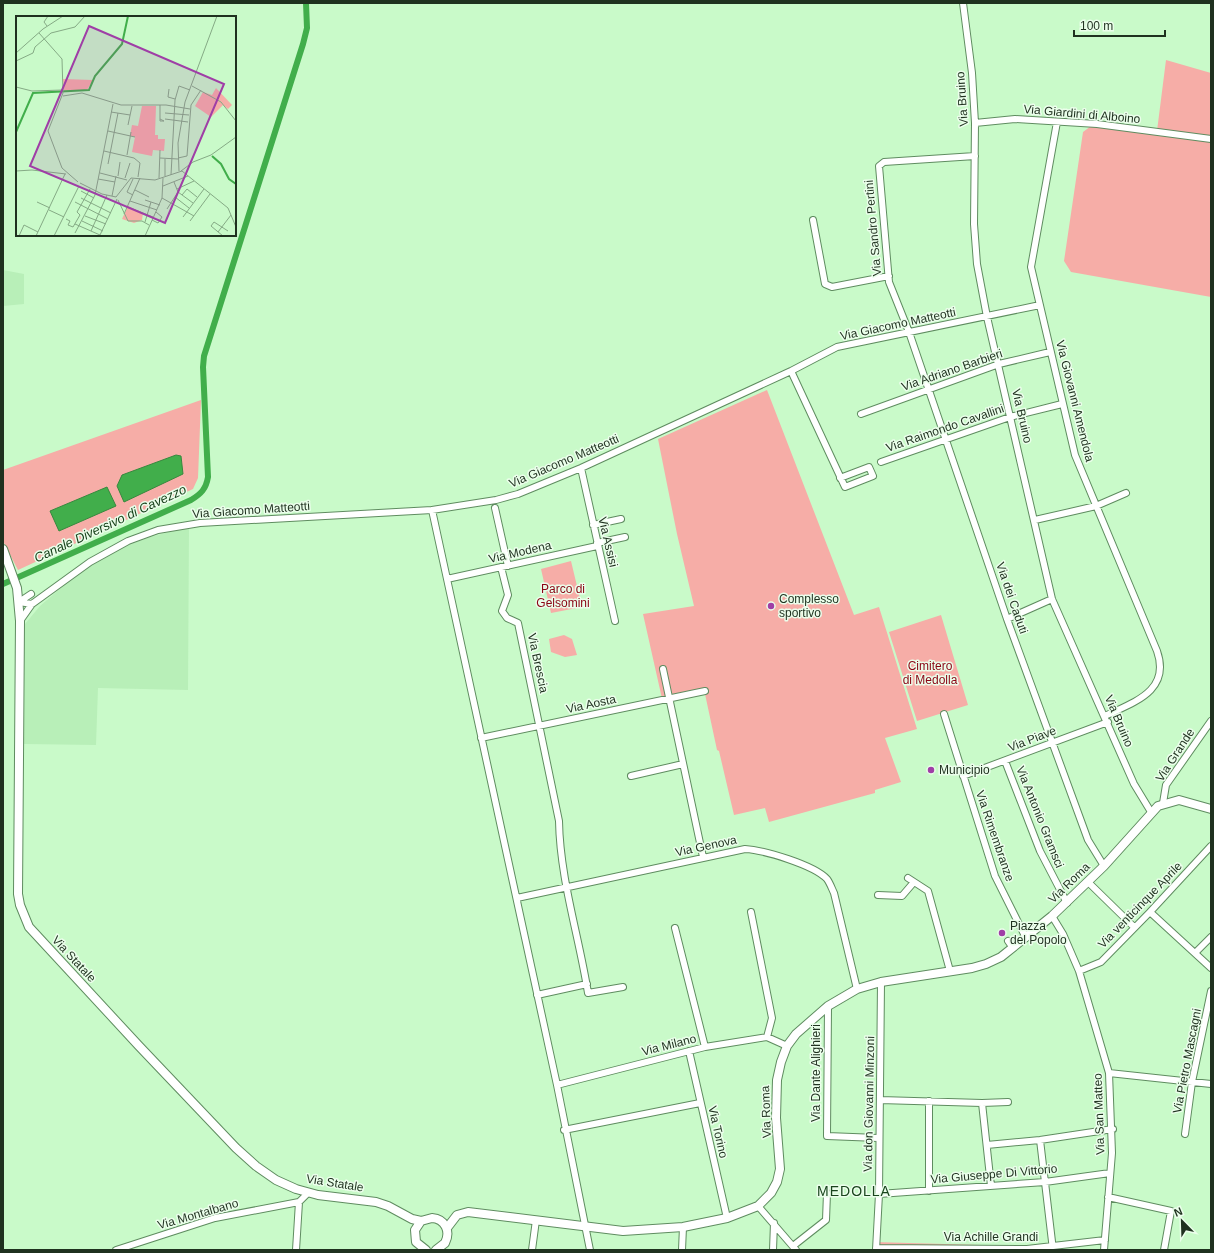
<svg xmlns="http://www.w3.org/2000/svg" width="1214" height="1253" font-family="Helvetica,sans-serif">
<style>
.built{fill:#b8efb8}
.green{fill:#f6ada7}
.water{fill:#41ae4b;stroke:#37883e}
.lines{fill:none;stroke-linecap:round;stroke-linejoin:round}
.canal{stroke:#41ae4b;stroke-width:6}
.minor-casing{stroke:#5f8c60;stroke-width:8}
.major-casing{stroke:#5f8c60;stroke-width:10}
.minor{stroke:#fff;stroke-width:6}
.major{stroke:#fff;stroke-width:8}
.poi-dot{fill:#9f3ea6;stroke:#ebfeeb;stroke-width:1.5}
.labels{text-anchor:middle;stroke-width:3;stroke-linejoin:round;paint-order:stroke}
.street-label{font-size:12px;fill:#1f311f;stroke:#ebfeeb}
.park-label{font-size:12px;fill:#8a0514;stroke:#ebfeeb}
.poi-label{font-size:12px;fill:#1f311f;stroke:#ebfeeb;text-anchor:start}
.water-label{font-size:13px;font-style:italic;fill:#153f18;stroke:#ebfeeb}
.quarter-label{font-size:14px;letter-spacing:1px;fill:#19451d;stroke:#ebfeeb}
.inset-river{fill:none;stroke:#41ae4b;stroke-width:2}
.inset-road{fill:none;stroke:#85aa85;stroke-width:1}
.view{fill:#9f3ea6;fill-opacity:0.15;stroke:#9f3ea6;stroke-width:2}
.inset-edge{fill:none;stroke:#1f311f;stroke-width:2}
</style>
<rect width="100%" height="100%" fill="#c9fac9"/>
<path class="built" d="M3 270 24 274V304L3 306Z
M189 527 188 690 98 688 96 745 24 744 25 624 40 606 76 575 99 560 115 550 150 537Z"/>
<path class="green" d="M1166 60 1211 73V297L1071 272 1064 261 1083 132 1095 123 1157 131Z
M767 390 854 615 879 607 917 729 885 738 901 782 875 790V793L769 822 765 808 734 815 719 751 717 750 705 694 663 703 643 614 694 606 677 534 658 439Z
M201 400 198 478 193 489 18 570 3 541V470Z
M571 561 582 607 551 613 541 569Z
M941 615 968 705 917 721 889 632Z
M564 635 572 639 577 655 565 657 551 652 549 639Z
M873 1242 1017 1246 873 1250Z"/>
<path class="water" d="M176 455 181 456 183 474 124 502 117 486 122 475Z
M107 487 116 506 59 531 50 511Z"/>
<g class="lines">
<path class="canal" d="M3 584 191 500C201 494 206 489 208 477L203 367 204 356 303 44 307 28 306 3"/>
<defs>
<path id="minor" d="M963 3 972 73 975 123 974 224 977 264 987 317 1052 599 1134 784 1151 812
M1057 122 1031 267 1075 455 1157 651C1171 691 1134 702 1105 716
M975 123 1015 119 1097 124 1211 139
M975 156 884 162 879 166 889 282 909 332 1007 619 1088 840 1104 866
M813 220 825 284 832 287 889 276
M791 371 845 487 873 476 869 467 840 478
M861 414 999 364 1050 352
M881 462 1010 417 1062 404
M581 468 615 621
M495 508 508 566
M432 510 557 1085 590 1250
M1035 520 1096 506 1126 493
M593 525 621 519
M597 543 625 537
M501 567 508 595 502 611 507 618 518 623 559 821C560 879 579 936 588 993L623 987
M447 579 597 546
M31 594 19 602 32 604
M1007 619 1052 599
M20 621 32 604 90 562 128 541 158 530 200 523 432 510 496 500 518 494 581 468 791 371 837 347 1040 305
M663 669 703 857
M944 714 995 876 1026 938
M481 738 705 691
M1005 761 1040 851 1067 903
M631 776 683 764
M963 776 1108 722
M1163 803 1166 785 1211 721
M908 878 928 891 950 971
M1088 882 1134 927
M878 895 902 896 914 882
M517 898 745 849C764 850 814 865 827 879 830 883 832 889 834 893L857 989
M751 912 772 1018 767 1037
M1150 912 1211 968
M1052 916 1063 934 1079 971 1109 1073 1112 1153 1104 1250
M675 928 705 1047
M1008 941 1013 948
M1195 953 1211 937
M1079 971 1101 962 1150 912 1211 846
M537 995 587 984
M828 1006 827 1136 878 1138
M689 1051 727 1218
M1109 1073 1211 1084
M557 1085 705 1047 767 1037 787 1046
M880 1100 982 1103 1008 1102
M982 1103 991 1186
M564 1130 700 1103
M1185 1134 1192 1082 1211 991
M1040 1140 1053 1250
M987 1145 1040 1140 1113 1129
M929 1191V1101
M879 1194 1045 1182 1110 1173
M1108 1197 1171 1211 1164 1250
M758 1206 796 1250
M793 1246 826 1220 827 1193
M876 1248 1027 1249 1105 1240
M116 1250 215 1218 299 1202 308 1193
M296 1250 299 1202
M532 1250 536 1220
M682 1250 683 1227
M773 1250 774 1223
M876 1250 879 1194 881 982"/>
<path id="major" d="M3 549 17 588 20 621 18 894 20 905 29 927 139 1046 236 1148 256 1166 276 1180 296 1189 318 1195 376 1202 388 1206 412 1219 421 1221
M447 1228 457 1215 468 1212 623 1231 683 1227 727 1218 758 1206 771 1193 777 1182 780 1169 776 1118 777 1080 781 1062 787 1046 796 1034 828 1006 857 989 881 982 972 968 986 964 1001 957 1052 916 1104 866 1158 806 1179 800 1211 809
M426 1250 416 1242 415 1230 421 1221 432 1218C445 1219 451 1231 445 1243L436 1250"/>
</defs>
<use href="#minor" class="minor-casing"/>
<use href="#major" class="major-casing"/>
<use href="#minor" class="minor"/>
<use href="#major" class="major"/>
</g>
<g class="poi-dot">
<circle cx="771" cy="606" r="4"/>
<circle cx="931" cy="770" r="4"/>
<circle cx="1002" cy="933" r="4"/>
</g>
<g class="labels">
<g class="street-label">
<text transform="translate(962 99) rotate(-94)" y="4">Via Bruino</text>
<text transform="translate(1082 114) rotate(5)" y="4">Via Giardini di Alboino</text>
<text transform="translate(873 228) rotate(-95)" y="4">Via Sandro Pertini</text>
<text transform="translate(898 324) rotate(-12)" y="4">Via Giacomo Matteotti</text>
<text transform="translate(952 370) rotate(-19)" y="4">Via Adriano Barbieri</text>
<text transform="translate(1075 401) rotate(76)" y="4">Via Giovanni Amendola</text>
<text transform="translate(1022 416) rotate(77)" y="4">Via Bruino</text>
<text transform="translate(945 428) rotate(-19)" y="4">Via Raimondo Cavallini</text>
<text transform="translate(564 461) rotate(-23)" y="4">Via Giacomo Matteotti</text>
<text transform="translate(251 510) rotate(-4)" y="4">Via Giacomo Matteotti</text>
<text transform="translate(608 542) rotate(77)" y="4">Via Assisi</text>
<text transform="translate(520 552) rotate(-13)" y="4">Via Modena</text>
<text transform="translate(1012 598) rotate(71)" y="4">Via dei Caduti</text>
<text transform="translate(538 663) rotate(78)" y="4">Via Brescia</text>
<text transform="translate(591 704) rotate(-12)" y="4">Via Aosta</text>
<text transform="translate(1119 721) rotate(67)" y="4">Via Bruino</text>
<text transform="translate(1032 739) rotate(-21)" y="4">Via Piave</text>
<text transform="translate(1175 755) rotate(-57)" y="4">Via Grande</text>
<text transform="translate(1040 817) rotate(68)" y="4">Via Antonio Gramsci</text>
<text transform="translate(995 836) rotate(71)" y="4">Via Rimembranze</text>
<text transform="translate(706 846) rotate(-12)" y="4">Via Genova</text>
<text transform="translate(1069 883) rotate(-44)" y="4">Via Roma</text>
<text transform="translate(1140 905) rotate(-46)" y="4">Via venticinque Aprile</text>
<text transform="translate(74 959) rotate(47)" y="4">Via Statale</text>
<text transform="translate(669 1045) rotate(-14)" y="4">Via Milano</text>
<text transform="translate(1187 1061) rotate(-79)" y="4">Via Pietro Mascagni</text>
<text transform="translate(816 1073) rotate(-90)" y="4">Via Dante Alighieri</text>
<text transform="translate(869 1104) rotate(-89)" y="4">Via don Giovanni Minzoni</text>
<text transform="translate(766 1112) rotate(-92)" y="4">Via Roma</text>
<text transform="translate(1099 1114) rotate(-92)" y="4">Via San Matteo</text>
<text transform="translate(718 1132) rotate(77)" y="4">Via Torino</text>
<text transform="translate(994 1174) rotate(-5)" y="4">Via Giuseppe Di Vittorio</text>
<text transform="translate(335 1183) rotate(9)" y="4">Via Statale</text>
<text transform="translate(198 1214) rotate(-16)" y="4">Via Montalbano</text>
<text x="991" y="1241">Via Achille Grandi</text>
</g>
<g class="park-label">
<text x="563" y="593">Parco di<tspan x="563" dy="14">Gelsomini</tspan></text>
<text x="930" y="670">Cimitero<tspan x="930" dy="14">di Medolla</tspan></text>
</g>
<g class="poi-label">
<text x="779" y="603">Complesso<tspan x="779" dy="14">sportivo</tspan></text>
<text x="939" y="774">Municipio</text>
<text x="1010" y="930">Piazza<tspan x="1010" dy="14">del Popolo</tspan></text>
</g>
<g class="water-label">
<text transform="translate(110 523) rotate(-25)" y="5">Canale Diversivo di Cavezzo</text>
</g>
<g class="quarter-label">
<text x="854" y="1196">MEDOLLA</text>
</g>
</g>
<g transform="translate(16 16)">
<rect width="220" height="220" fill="#c9fac9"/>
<path d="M47 63 77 64 71 74 48 75ZM200 72 216 89 212 93 207 89 195 101 179 90 187 76 196 79ZM126 90H140L139 119H142V123H149L148 135 137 134 136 140 116 136 119 121 114 120 116 109 122 110ZM112 190 127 197 126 204 118 207 106 203Z" fill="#f6ada7"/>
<path class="inset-river" d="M0 116 17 77 73 74 79 60 106 28 112 0M196 140 205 148 213 163 220 168"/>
<path class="inset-road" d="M31 10 28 6 32 0M23 17 46 43 47 77 32 115 46 152 62 166M0 37 27 13 47 0M0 45 17 37 19 31 35 17 59 11 69 0M176 70 205 86 220 105M0 71 16 75 47 74M153 73 152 81 159 83M47 80 66 77 105 89H150L174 93M144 89V105H148L144 103M95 96 114 99M149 97 173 99M149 103 172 106M112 109 116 90M92 115 119 121M88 135 118 142 124 147 122 161M111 139 115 116M144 142 162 143M162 142 171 140 175 89 185 74M92 148 102 97M0 155 16 154 50 158M163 155 162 127 169 86 201 0M165 155 177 146 195 139 220 121M84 157 111 164M155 159 159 84 163 70 174 74M102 160 104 146M149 160V143M109 162 114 147M143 162 144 134M82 163 99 166M158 166 162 176 177 187M64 167 86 178 100 181 115 162 139 164 166 155 212 192 220 211M147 170 172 160M161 173 178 165M119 174 133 181M65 175 78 182M117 179 111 176 117 163M166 179 171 173 181 181M96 180 100 160M159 181 173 192M65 182 95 197M146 182 178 200M102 184 112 205H126L133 209M129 184 144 189M114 185 141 194M21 186 34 192M59 186 92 203M112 191 137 201M151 193 162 176M33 194 48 201M108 198 124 162M69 200 90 208M167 201 188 173M50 203 54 205 52 209 57 211 64 199 61 196 74 173M136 204 142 207 146 201 140 196M66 205 87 215M174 205 194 178M129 206 135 186M59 208 84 219 101 183M75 215 91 179M202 216 215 199M59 217 79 179 97 88M3 220 8 209 22 216M20 220 49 158M38 220 63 170M129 220 146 182 147 162M207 220 195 210 198 206 212 215"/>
<path class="view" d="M73 10 208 68 149 207 14 150Z"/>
<rect width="220" height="220" class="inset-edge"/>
</g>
<rect width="1214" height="1253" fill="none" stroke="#1f311f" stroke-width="8"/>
<g transform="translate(1182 1221) rotate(337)" stroke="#ebfeeb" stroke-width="3" paint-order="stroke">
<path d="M0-3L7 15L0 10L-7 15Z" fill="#1f311f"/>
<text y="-6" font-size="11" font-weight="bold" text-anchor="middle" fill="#1f311f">N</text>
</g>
<path d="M1074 30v6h91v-6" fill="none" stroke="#1f311f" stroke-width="2"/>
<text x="1080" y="30" font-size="12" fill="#1f311f" stroke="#ebfeeb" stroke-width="3" paint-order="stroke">100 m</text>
</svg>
